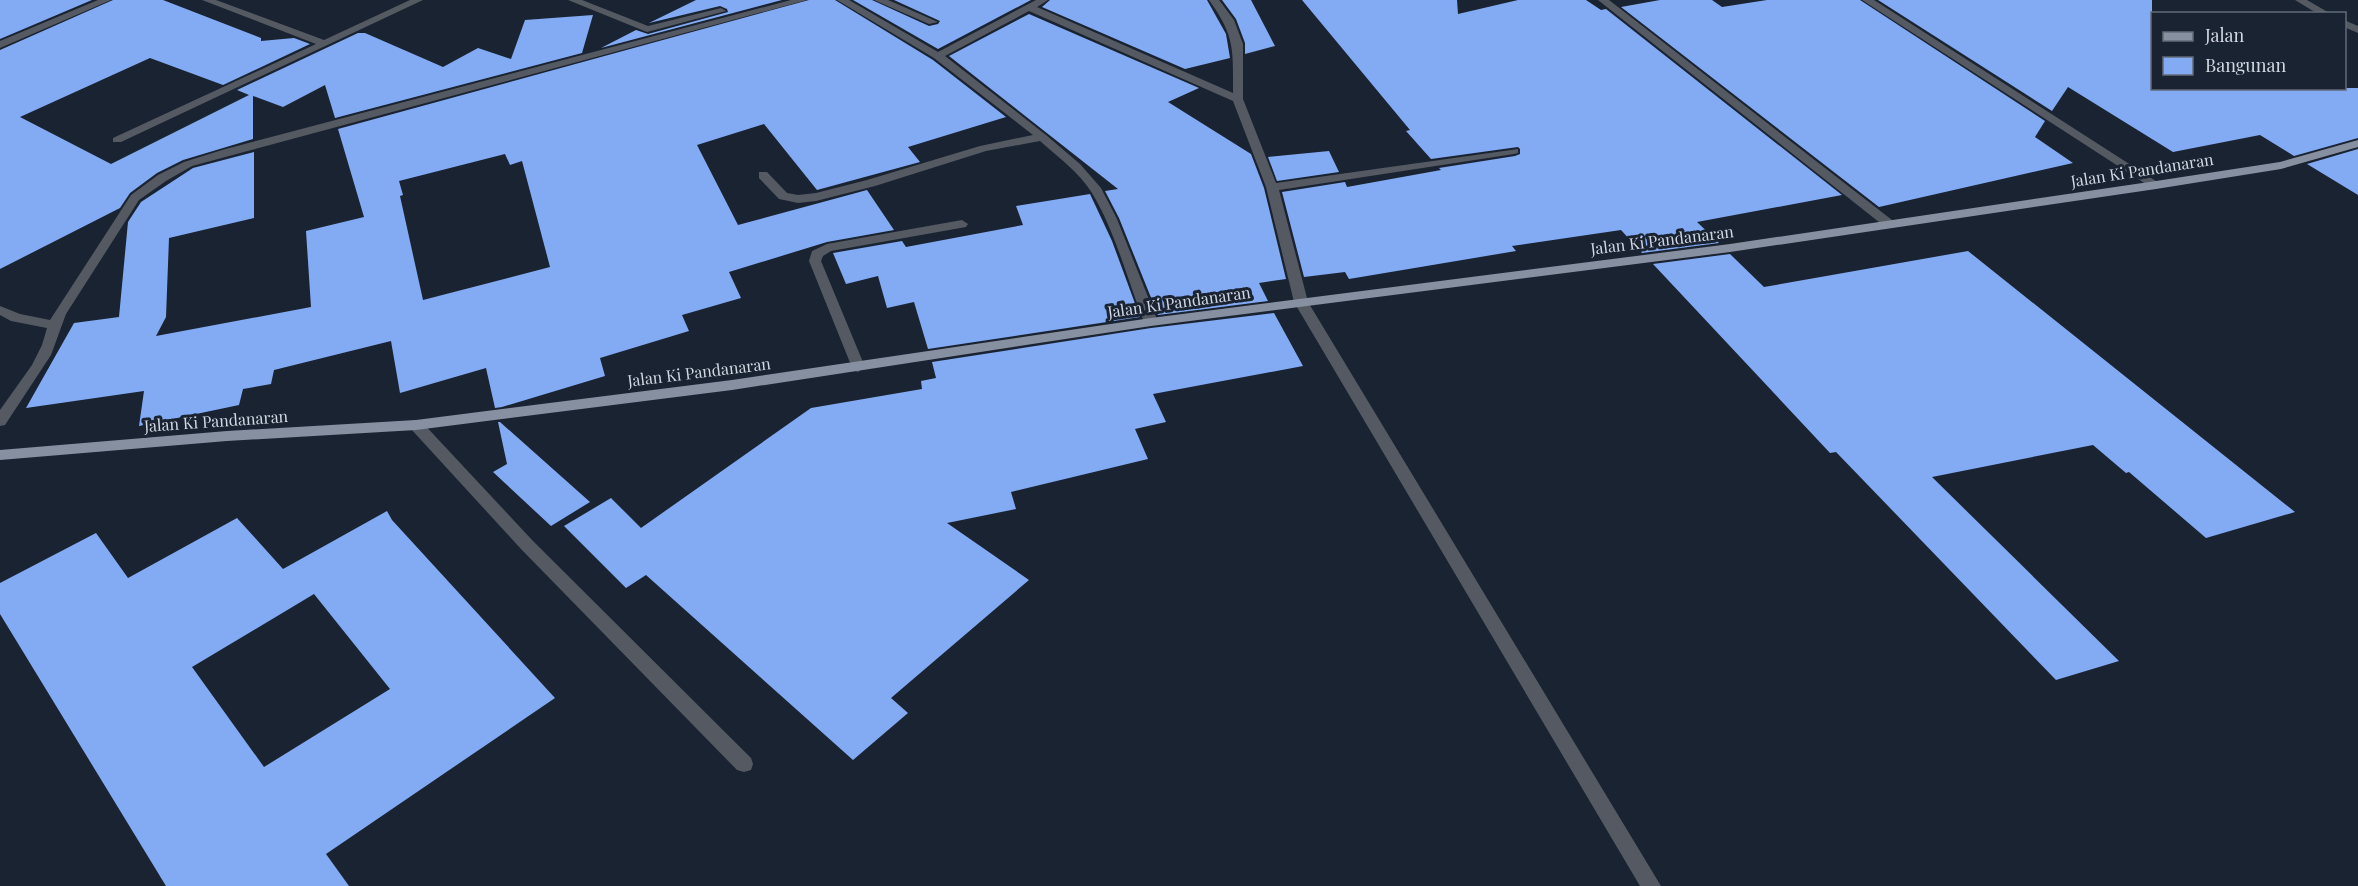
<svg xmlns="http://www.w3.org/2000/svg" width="2358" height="886" font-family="'Playfair Display',serif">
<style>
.building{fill:#83abf3;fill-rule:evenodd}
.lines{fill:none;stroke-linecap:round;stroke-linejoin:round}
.minor{fill:#555a62;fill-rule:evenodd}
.major{fill:#8790a1;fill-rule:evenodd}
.labels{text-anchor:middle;stroke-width:6;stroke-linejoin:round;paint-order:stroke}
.street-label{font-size:16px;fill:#d1d7e2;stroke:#1a2332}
</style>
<rect width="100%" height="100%" fill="#1a2332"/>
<path class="building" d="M0 0H92L0 39Z
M113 0H163L261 38V41L294 38 310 44 223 85 150 58 20 117 111 164 249 95 237 90 358 33H365L443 67 478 48 511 59 525 20 593 15 582 53 335 118 325 85 283 107 253 96V139L183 160 157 173 130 193 120 208 0 269V50Z
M696 0H782L601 48 636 30 648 34 728 12 727 9 720 6 649 23Z
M809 0H835L933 60 1006 117 908 147 920 162 817 190 764 124 697 145 738 225 867 190 894 230 827 242 729 272 741 298 682 315 689 331 600 358 605 376 502 407 495 408 486 368 400 393 391 341 274 370 271 384 243 389 239 405 139 426 144 391 26 408 74 323 119 317 128 222 141 202 193 168 254 152V218L169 238 166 317 156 336 311 307 306 231 364 217 338 129ZM505 154 510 165 522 161 550 267 423 300 400 196 403 195 399 181Z
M853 0H872L929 26 938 24 940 21 894 0H1031L938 49Z
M1050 0H1207L1226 34 1230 58 1185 69 1042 7Z
M1222 0H1251L1275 46 1245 54V43L1236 19Z
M1302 0H1457L1458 14 1518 0H1586L1601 10 1606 9 1842 195 1697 222 1719 243 1642 253 1621 230 1512 246 1516 251 1349 279 1345 272 1304 277 1282 192 1345 182 1347 187 1441 170 1439 168 1515 156 1520 154V149L1518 147 1431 159 1406 131 1410 130Z
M1660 0H1712L1722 7 1767 0H1860L2045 121 2035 137 2073 163 1879 207 1621 7Z
M1878 0H2152V88H2358V138L2294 156 2260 135 2173 152 2068 87 2052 111Z
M1029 14 1199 88 1168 102 1251 154 1264 188 1286 279 1259 283 1268 301 1158 315 1119 218 1105 191 1118 189 949 56Z
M2358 149V195L2307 164Z
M1329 151 1339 172 1277 181 1268 157Z
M1090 194 1112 241 1140 317 928 349 914 302 887 308 878 276 846 284 833 253 902 241 906 247 1023 225 1016 206Z
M1968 251 2295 512 2206 538 2129 472 2126 473 2093 445 1932 477 2119 661 2056 680 1836 452 1830 453 1653 264 1730 254 1764 287Z
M1274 313 1303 366 1153 394 1166 422 1135 429 1148 459 1011 492 1016 509 947 523 1029 580 891 698 908 713 853 760 646 575 626 588 564 526 611 498 641 528 811 408 922 389 921 381 936 378 932 362 1151 328Z
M498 422H500L590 502 551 526 493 472 507 464Z
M387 511 392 520 555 698 326 854 349 886H166L0 614V583L96 533 128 578 237 518 283 569ZM314 594 390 689 264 767 192 667Z"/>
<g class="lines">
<path class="minor" d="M98 0H111L0 48V41Z
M202 0H216L324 40 410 0H423L121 142H113V138L316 44Z
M568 0H582L648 26 721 8 726 11 647 32Z
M791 0H807L192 166 166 181 139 200 66 314 51 355 5 425 0 426V410L32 365 42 345 47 328 11 321 0 315V306L20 314 50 320 131 195 158 175 184 162 222 150Z
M837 0H849L938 52 1036 0H1048L1037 7 1233 93C1233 49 1235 36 1209 0H1219L1234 20 1243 44V99L1276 183 1518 149V153L1514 154 1279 190 1308 302 1661 886H1640L1294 302 1266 187 1233 101 1029 11 945 56 1046 135 1080 164 1101 188 1117 219 1158 322 1151 326 1144 322C1128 281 1115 231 1092 193 1079 172 1058 157 1040 141L986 151 875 186 816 201 798 203 779 199 759 178V172H767L787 193 798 195 816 193 867 180 980 146 1033 135 934 58Z
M874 0H888L938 22 929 24Z
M1598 0H1609L1892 220 1894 223 1892 226H1884Z
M1862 0H1874L2162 185 2156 189 2152 188Z
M2295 0H2307L2331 14H2318Z
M2344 20 2358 26V33L2344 27Z
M962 220 968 224 966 227 831 251 823 256 821 261 865 367 858 372 853 370 809 261 812 251 827 244Z
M416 420 421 421 533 541 751 758 753 764 751 770 744 772 737 770 521 549 411 429 409 425 411 421Z"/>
<path class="major" d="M2358 140V147L2281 169 2156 189 1730 252 1151 326 732 390 416 430 227 441 0 460V450L227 431 416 420 732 380 1151 318 1730 244 2156 181 2280 162Z"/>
</g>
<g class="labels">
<g class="street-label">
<text transform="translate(2142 170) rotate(-9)" y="6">Jalan Ki Pandanaran</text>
<text transform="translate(1662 240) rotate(-7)" y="6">Jalan Ki Pandanaran</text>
<text transform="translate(1179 302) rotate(-8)" y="6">Jalan Ki Pandanaran</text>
<text transform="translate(699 372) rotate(-7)" y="6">Jalan Ki Pandanaran</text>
<text transform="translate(216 421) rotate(-4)" y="6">Jalan Ki Pandanaran</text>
</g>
</g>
<rect x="2151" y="12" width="195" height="78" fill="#1a2332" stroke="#636b78" stroke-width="1.5"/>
<rect x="2163" y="32" width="30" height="9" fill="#8790a1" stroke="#636b78" stroke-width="1.5"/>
<text x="2205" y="42" font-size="18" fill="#d1d7e2">Jalan</text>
<rect x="2163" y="57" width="30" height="18" fill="#83abf3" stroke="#636b78" stroke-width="1.5"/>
<text x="2205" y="72" font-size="18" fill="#d1d7e2">Bangunan</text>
</svg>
